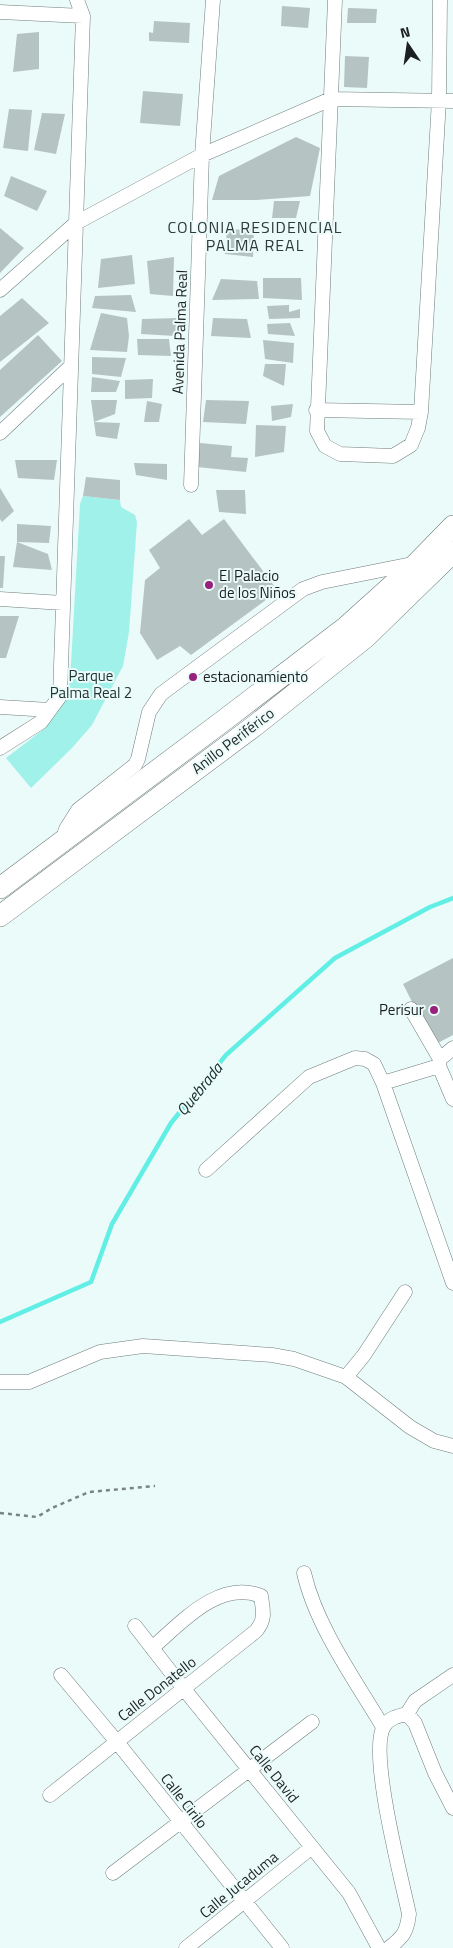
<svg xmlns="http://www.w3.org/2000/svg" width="453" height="1948" font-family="'Titillium Web',sans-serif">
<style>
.green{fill:#a0f1ea}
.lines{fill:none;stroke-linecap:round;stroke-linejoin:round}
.stream{stroke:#61eee4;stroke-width:4.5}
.building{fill:#b5c4c3}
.minor-casing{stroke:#6f7d7b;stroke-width:15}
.highway-casing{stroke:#6f7d7b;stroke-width:22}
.path{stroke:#7a8484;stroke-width:2.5;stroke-dasharray:4 4;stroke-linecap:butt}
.minor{stroke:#fff;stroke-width:14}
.highway{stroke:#fff;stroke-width:21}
.poi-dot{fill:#97217d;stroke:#ebfbf9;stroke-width:2}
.labels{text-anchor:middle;stroke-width:4;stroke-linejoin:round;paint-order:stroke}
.street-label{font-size:15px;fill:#1b2020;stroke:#ebfbf9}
.poi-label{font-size:15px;fill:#1b2020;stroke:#ebfbf9;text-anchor:start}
.park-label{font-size:15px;fill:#1b3331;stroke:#ebfbf9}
.neighbourhood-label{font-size:16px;letter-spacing:1px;fill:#2e3a39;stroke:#ebfbf9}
.water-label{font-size:16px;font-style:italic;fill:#172f2d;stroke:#ebfbf9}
</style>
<rect width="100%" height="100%" fill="#ebfbf9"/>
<path class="green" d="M83 496 120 500 121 507 135 515 137 522 129 632 123 666 92 725 72 748 31 788 6 758 44 729 61 705 70 682 80 504Z"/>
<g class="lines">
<path class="stream" d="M0 1322 91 1282 112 1224 171 1123 226 1055 335 958 430 907 453 898"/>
</g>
<path class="building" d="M282 6 310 8 308 28 281 26Z
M348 8 377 9 376 23H347Z
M154 21 190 23 189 43 149 41V32L153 33Z
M39 32V69L13 72 17 34Z
M345 56 369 57 367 88 344 87Z
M143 91 183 94 180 126 140 123Z
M9 109 32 110 28 151 3 148Z
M42 113 65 114 56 154 34 150Z
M296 137 320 148 310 196 257 200H212L219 176Z
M11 176 47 191 37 211 4 196Z
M274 201H300L296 218H272Z
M0 228 24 248 0 273Z
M254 229 253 257 225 254 227 230Z
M132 255 135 284 98 288 101 259Z
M174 257 173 296 150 294 147 261Z
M263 278H301L302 300 263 298Z
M221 279 257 281 259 299 212 300Z
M131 295 136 312 92 308 95 296Z
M22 298 49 323 0 362V316Z
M289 305V312L300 309V318L269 319 267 306Z
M101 313 127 318 129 336 127 352 90 350Z
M178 318 176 336 141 334 142 319Z
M213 318 247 319 251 338 211 336Z
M290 323 295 336 268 334 267 324Z
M38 335 62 361 0 417V370Z
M137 339H169L171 356 138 355Z
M263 340 294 343 293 363 265 359Z
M92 357 126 358 121 377 92 374Z
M265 364H286L284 386 263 376Z
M92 377 120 381 116 392H91Z
M153 379 152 398 125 399V380Z
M91 400H117L115 414 94 422Z
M206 400 249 401 246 424 203 422Z
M147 401 162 404 159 422H144Z
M293 404 291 417 272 421 271 406Z
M94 422 120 423 117 439 96 436Z
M256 425 286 426 284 452 255 457Z
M200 443 232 446 231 457 248 458 246 472 197 467Z
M15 460H57L54 480 18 478Z
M134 463 167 464V480L136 475Z
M86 477 120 480V500L83 496Z
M0 488 14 511 2 522 0 519Z
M216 490H245L246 514 219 512Z
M189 519 202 535 224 519 278 591 191 655 180 646 157 660 140 633 145 580 160 568 149 550Z
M17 524 51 526 49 543 17 542 48 554 52 570 13 567 17 542Z
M0 556H5L3 588H0Z
M0 616H19L6 658H0Z
M453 958V1035L434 1045 403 984Z"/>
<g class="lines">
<defs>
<path id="minor" d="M335 0 317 431 325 446 340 454 393 456 411 445 418 428 421 412 439 100 440 0
M0 12 83 16
M0 290 76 223 202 155 331 99 453 101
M316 410 421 412
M0 433 71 366
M191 485 202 155 213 0
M0 599 63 603
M0 707 50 710
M0 748 41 722 60 696 83 16 77 0
M62 841 66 829 78 810 135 765 138 759 149 712 161 694 303 589 322 582 412 564
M411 1009 440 1059
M453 1048 440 1059 439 1066 453 1099
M383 1083 439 1066
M206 1170 309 1077 355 1058 365 1059 374 1064 383 1083 453 1283
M346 1377 364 1355 405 1292
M0 1382H29L100 1352 143 1346 272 1355 294 1359 346 1377 410 1427 434 1441 453 1446
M304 1573C316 1626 355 1680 383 1727
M135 1626 184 1689 349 1893 379 1948
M61 1675 117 1742 282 1948
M407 1714 415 1701 453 1675
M50 1795 256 1631C266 1619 263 1611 261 1596 219 1579 181 1623 152 1648
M113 1873 312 1722
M186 1948 312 1847
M389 1948C403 1937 407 1932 409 1914 402 1880 368 1752 384 1726 389 1718 398 1716 407 1714L415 1723 435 1773 453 1808"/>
<path id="highway" d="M0 888 227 718 346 627 416 564 453 526
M0 916 257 724 366 637 453 552"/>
</defs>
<use href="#minor" class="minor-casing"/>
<use href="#highway" class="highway-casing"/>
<path class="path" d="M0 1513 37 1517 52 1508 89 1492 155 1486"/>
<use href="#minor" class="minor"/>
<use href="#highway" class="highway"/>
</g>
<g class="poi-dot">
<circle cx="209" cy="585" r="5"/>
<circle cx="193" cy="677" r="5"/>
<circle cx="434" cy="1010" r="5"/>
</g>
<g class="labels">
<g class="street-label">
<text transform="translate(180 332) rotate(-88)" y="5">Avenida Palma Real</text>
<text transform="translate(233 741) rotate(-37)" y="5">Anillo Periférico</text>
<text transform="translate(157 1689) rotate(-38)" y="5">Calle Donatello</text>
<text transform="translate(274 1774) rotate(51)" y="5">Calle David</text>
<text transform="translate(184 1801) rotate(52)" y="5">Calle Cirilo</text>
<text transform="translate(239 1885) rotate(-39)" y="5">Calle Jucaduma</text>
</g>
<g class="poi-label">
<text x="219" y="581">El Palacio<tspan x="219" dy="17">de los Niños</tspan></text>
<text x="203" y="682">estacionamiento</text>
<text x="424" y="1015" text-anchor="end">Perisur</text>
</g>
<g class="park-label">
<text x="91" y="681">Parque<tspan x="91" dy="17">Palma Real 2</tspan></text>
</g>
<g class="neighbourhood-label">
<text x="255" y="233">COLONIA RESIDENCIAL<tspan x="255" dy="18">PALMA REAL</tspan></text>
</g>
<g class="water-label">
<text transform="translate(199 1089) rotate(-51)" y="6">Quebrada</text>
</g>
</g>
<g transform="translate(408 45) rotate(347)" stroke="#ebfbf9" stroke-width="4" paint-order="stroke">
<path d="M0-4L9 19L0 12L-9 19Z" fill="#1b2020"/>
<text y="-8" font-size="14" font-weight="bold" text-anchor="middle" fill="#1b2020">N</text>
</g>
</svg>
